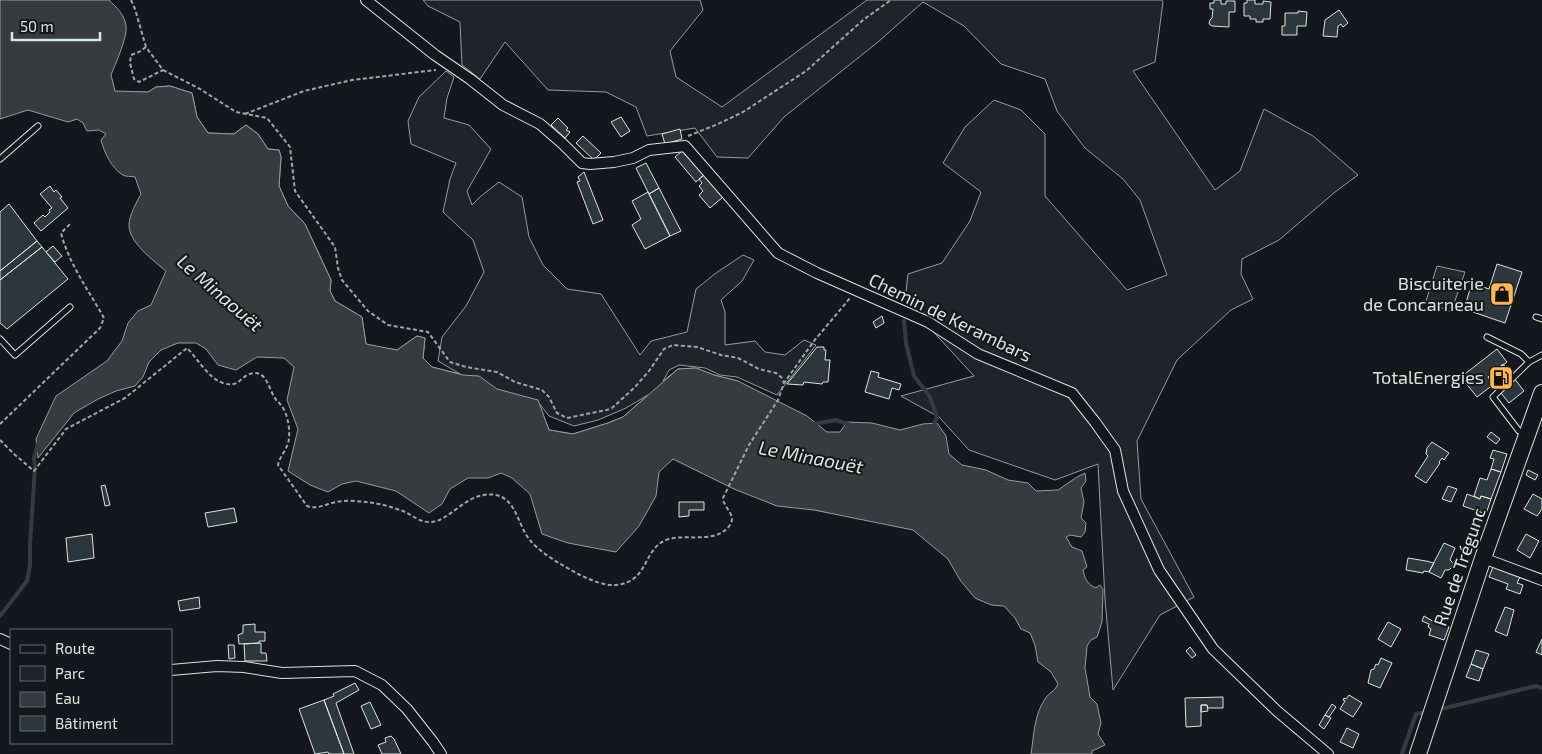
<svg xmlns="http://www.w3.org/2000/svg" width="1542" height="754" font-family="'Exo 2',sans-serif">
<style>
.green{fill:#202428;stroke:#939e99;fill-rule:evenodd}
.parking{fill:#24282b;stroke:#939e99}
.water{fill:#363b3e;stroke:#939e99}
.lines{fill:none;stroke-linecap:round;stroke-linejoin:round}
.stream{stroke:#363b3e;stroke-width:4}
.building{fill:#2c363c;stroke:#d8e6dc}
.service-casing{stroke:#d8e6dc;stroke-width:7}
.minor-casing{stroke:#d8e6dc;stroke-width:12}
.primary-casing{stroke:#d8e6dc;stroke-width:18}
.path{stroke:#9da8a2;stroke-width:2;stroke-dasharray:4 2.5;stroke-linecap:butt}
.service{stroke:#14181c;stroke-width:5}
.minor{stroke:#14181c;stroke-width:10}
.primary{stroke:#14181c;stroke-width:16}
.labels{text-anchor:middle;stroke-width:4;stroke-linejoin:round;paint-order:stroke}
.poi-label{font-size:18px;fill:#d8e6dc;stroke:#14181c;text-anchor:end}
.street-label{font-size:18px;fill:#d8e6dc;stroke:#14181c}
.water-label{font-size:19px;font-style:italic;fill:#d8e6dc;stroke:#14181c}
</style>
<rect width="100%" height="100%" fill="#14181c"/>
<path class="green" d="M423 0H700L703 10 670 51 676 77 722 107 867 0H1162L1163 2 1155 62 1133 71 1215 190 1240 171 1264 109 1313 136 1358 175 1335 192 1279 240 1242 259 1241 274 1253 299 1231 310 1177 360 1137 441 1141 499 1194 597 1160 615 1113 690 1105 599 1098 464 1055 480 969 450 939 417 901 396 974 376 905 301 908 274 942 263 970 221 981 192 943 163 965 127 994 100 1021 110 1045 134V196L1127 290 1167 275 1140 200 1123 179 1085 148 1057 111 1045 79 1001 64 964 26 923 2 878 42 784 117 748 158 717 157 695 128 647 136 636 107 606 92 548 90 505 42 480 79 462 65 460 22 428 6Z
M446 71 454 77 447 98 444 118 469 125 491 149 467 191 472 205 481 196 499 182 522 197 529 237 543 265 567 289 601 294 640 355 651 341 687 332 696 289 716 273 743 255 754 260 742 281 721 300 725 312V345L755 341 765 352 785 355 804 340 816 345 777 395 737 377 720 375 705 368 679 365 669 370 663 381 678 369 696 368 714 375 738 381 587 448 363 364 133 92H148L156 87 170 86 192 93 197 117 208 133 234 134 246 125 258 134 268 149 279 150 281 157 279 186 288 206 305 224 331 280 330 291 335 301 362 317 366 345 397 350 417 336 425 338 423 359 432 367 460 374 438 361 442 337 466 306 484 272 473 240 443 212 450 179 456 163 411 144 408 121 419 97ZM648 395 623 417 608 423 573 434 549 430 538 402 549 416 574 426 598 420 626 408Z"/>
<path class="parking" d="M1437 266 1465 272 1451 312 1426 301Z"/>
<path class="water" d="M0 0H109C116 7 125 15 126 26 128 36 115 65 111 75L115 91 148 92 156 87 170 86 192 93 197 117 208 133 234 134 246 125 258 134 268 149 279 150 281 157 279 186 288 206 305 224 331 280 330 291 335 301 362 317 366 344 397 350 417 336 425 338 423 358 432 367 463 375 479 376 497 389 538 400 549 430 573 434 608 423 623 417 678 369 696 368 714 375 738 381 807 416 827 432H840L847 422 872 423 900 430 923 424 937 423 946 436 949 454 962 465 986 470 1008 480 1028 483 1036 491 1058 490 1077 477 1085 473 1086 481 1081 488 1084 502 1081 518 1086 523 1085 532 1081 537 1070 535 1066 537 1072 547 1082 551 1087 567 1083 570C1085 579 1087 584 1096 588L1100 585 1103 589 1102 622 1097 637 1091 640 1087 646 1085 668 1090 697 1097 704 1101 723 1098 734 1105 745 1092 751V754H1031C1034 735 1034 715 1045 699 1049 692 1054 693 1058 684L1051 672 1038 662 1035 645 1030 633 1021 629 1015 618 1004 606 991 605 975 598 960 580 948 559 913 530 814 510 777 506 734 489 673 459 659 472 656 496 639 526 616 552 568 543 542 534 530 494 512 478 501 473 488 478H468L450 489 442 504 429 513 396 491 356 481 342 484 328 492 310 485 288 471 298 429 287 400 294 367 284 358 257 357 236 370 218 365 206 349 196 343H178L161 350 149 362 143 377 135 386 116 391 98 399 74 413 38 458 36 439 56 396 107 361 122 341 128 323 138 311 151 305 166 271C154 261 128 242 129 224 130 214 136 203 141 194L135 177C131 176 126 177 123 175 112 169 104 152 101 140L106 134 99 130 87 131 83 123 77 119 68 122 28 110 0 119Z"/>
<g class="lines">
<path class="stream" d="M904 321 906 343 914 376 930 397 937 417 933 428
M813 424 836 420 850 425
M0 616 27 581 30 566V544L35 468 34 458 38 444
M1437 710 1536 686 1542 688
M1402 754 1416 714 1428 712"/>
</g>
<path class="building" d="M1214 0H1221V4H1226V1H1235V12H1229V27L1212 26 1209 24 1210 20 1212 18 1213 9H1210V3H1214Z
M1247 0H1255V4H1263V1L1271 2 1270 19H1263V22H1256V19H1250V16H1244V3H1247Z
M1339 10 1348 23 1343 27 1341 24 1338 26 1337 37 1323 36 1325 20Z
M1298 11 1307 12 1306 26H1297V35H1282V26H1285V13H1298Z
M621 117 630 131 621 137 611 122Z
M558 118 568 128 566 130 570 132 565 138 551 125Z
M680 129 682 139 665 144 662 134Z
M583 136 601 153 594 160 576 143Z
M682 151 704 175 696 182 675 157Z
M646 163 659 188 649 194 636 168Z
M584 172 603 220 593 224 577 182 580 181 578 177Z
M704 175 723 197 710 208 699 195 703 191 699 186 702 183 699 179Z
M50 186 54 192 56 190 62 197 60 198 68 208 41 231 34 223 43 215 45 217 50 212 49 210 52 208 40 194Z
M659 188 681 231 670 236 649 194Z
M648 192 670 236 645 249 632 225 641 219 632 201Z
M9 204 37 241 0 271V212Z
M37 241 42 247 0 280V271Z
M53 246 62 256 55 262 46 252Z
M42 247 68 279 7 329 0 323V280Z
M1497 264 1522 272 1505 323 1464 309 1472 283 1489 289Z
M882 316 884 323 876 328 873 322Z
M817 347H824V350H826L825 360H830L828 382H823L822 384 804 382 803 385 787 384Z
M1497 349 1507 362 1488 377 1494 384 1477 397 1461 377Z
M1503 364 1524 391 1509 403 1488 377Z
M871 371 879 373 878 377 901 384 899 390 892 388 889 399 865 392Z
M1491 432 1500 439 1496 444 1487 437Z
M1432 442 1449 453 1444 460 1442 458 1439 462 1440 463 1426 483 1415 476 1428 456 1426 454 1427 448Z
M1493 450 1507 454 1501 472 1491 469 1494 459 1490 458Z
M1491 469 1501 472 1491 499 1481 496 1480 499 1474 496 1480 478 1487 480Z
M1528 470 1538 475 1535 480 1526 475Z
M105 485 110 505 105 506 101 486Z
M1448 486 1457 489 1451 502 1442 499Z
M1467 494 1480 499 1481 496 1491 499 1486 514 1463 506Z
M1533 494 1542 499V509L1537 516 1524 509Z
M679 502H704V510H689V516L679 517Z
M234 508 237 522 208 527 205 513Z
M92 534 94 558 68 562 66 538Z
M1526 534 1539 541 1530 558 1517 550Z
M1444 543 1455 548 1450 560 1453 563 1452 567 1449 570H1445L1441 578 1429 572Z
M1408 558 1426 561 1434 563 1429 572 1424 571 1423 573 1406 570Z
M1493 567 1520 577 1517 583 1523 585 1520 594 1506 589 1508 584 1489 577Z
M199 597 200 608 180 611 178 601Z
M1505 607 1514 610 1507 636 1495 631Z
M1424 616 1434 622 1449 627 1444 640 1429 635 1431 629 1428 627 1429 624 1422 621Z
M1388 622 1401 629 1391 647 1378 639Z
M255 624V632H265V641H259V643L239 644 238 635 243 633V625Z
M1542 639V655L1536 652Z
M261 643V653H266L267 661H245L244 644Z
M228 645H234L235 658 229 659Z
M1190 647 1196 655 1192 658 1186 651Z
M1476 650 1489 654 1483 669 1471 664Z
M1381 658 1392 663 1380 688 1368 683 1371 670 1374 669 1376 664 1378 665Z
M1471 664 1483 669 1479 681 1466 677Z
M355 683 359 690 336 703 354 754H344L324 700 334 696 333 694Z
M1349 695 1362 703 1353 717 1340 709 1345 701 1343 700 1344 698 1346 699Z
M1223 697V708H1208L1207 705H1201V726L1186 727 1185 698Z
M324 700 344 754H329L328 752 315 754 299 709Z
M370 702 381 725 371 729 361 706Z
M1332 704 1336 707 1329 717 1325 715Z
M1201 705H1207L1208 711 1201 712Z
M1325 715 1331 718 1324 729 1319 725Z
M1347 728 1359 734 1353 748 1340 742Z
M391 736 394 739 401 754H382L378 745 386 742 385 738Z"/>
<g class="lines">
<defs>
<path id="service" d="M0 159 38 126
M1536 317 1542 319
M1487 337 1521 354 1529 362
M0 339 15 355 70 307
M1524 433 1519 431 1493 397 1529 362 1542 355"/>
<path id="minor" d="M366 0 435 55 470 79 503 105 540 124 563 144 582 163 590 164 614 162 633 158 649 150 685 146 778 253 817 273 928 322 978 354 1072 393 1095 422 1115 450 1123 491 1159 570 1213 649 1277 711 1328 754
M1483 558 1542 580
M0 639 11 644
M171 670 217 666 244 667 282 673 355 671 382 685 407 709 433 742 441 754"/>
<path id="primary" d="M1418 754 1483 558 1542 393"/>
</defs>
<use href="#service" class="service-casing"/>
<use href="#minor" class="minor-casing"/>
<use href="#primary" class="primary-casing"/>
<path class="path" d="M131 0 135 9 146 47 163 70 200 89 236 112 267 118 290 147 295 191 335 247 338 268 342 280 368 311 388 325 428 332 450 362 466 367 497 372 515 382 542 390 549 397 557 413 567 418 611 409 635 387 649 371 664 349 673 345 697 347 721 355 738 358 759 369 776 373 782 378 784 383
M146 47 139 52 131 55 130 63 134 79 139 82 163 70
M245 114 304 91 352 80 436 70
M688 136 718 124 743 112 806 71 863 20 891 0
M0 424 100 328 104 318C89 291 69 264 61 233L71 223
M0 440 14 454 34 471 66 429 125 398 187 348C198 359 208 378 223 383 241 389 240 374 254 373 267 372 269 390 275 398 278 404 276 399 280 404 287 411 290 427 289 437 289 448 280 455 278 465L307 506C318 510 325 504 336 502 345 500 357 501 366 502 379 503 391 507 403 511 412 515 420 523 431 522 451 521 467 490 496 495 516 499 518 525 529 539 541 554 562 565 578 574 591 580 607 588 622 584 650 577 643 547 669 539 688 534 717 544 730 525 737 515 723 507 723 498L749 445 778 400 784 383 814 341 850 298"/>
<use href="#service" class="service"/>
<use href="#minor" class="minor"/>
<use href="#primary" class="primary"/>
</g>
<defs>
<symbol id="shop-square" viewBox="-11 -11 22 22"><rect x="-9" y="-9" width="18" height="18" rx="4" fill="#ffb74d" stroke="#14181c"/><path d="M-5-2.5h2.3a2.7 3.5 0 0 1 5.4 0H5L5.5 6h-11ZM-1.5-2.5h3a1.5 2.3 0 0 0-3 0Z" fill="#111"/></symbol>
<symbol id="fuel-square" viewBox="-11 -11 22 22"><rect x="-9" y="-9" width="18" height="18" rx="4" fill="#ffb74d" stroke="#14181c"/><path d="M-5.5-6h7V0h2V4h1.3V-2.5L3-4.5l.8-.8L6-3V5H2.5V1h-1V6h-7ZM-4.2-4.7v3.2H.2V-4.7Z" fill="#111"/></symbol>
</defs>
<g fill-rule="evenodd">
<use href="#shop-square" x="1488" y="280" width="28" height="28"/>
<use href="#fuel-square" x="1487" y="364" width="28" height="28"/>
</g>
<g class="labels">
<g class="poi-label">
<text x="1484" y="290">Biscuiterie<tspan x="1484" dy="21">de Concarneau</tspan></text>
<text x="1484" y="384">TotalEnergies</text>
</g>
<g class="street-label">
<text transform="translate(950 318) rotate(26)" y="6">Chemin de Kerambars</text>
<text transform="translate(1460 567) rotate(-71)" y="6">Rue de Trégunc</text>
</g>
<g class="water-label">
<text transform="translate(220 293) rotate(41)" y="7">Le Minaouët</text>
<text transform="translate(811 457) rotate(11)" y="7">Le Minaouët</text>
</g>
</g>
<rect x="10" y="629" width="162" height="115" fill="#14181c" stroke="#626a69"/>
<rect x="20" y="645" width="25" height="8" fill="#14181c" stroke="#626a69"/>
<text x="55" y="654" font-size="15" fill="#d8e6dc">Route</text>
<rect x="20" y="666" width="25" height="15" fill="#202428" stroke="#626a69"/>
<text x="55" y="679" font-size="15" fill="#d8e6dc">Parc</text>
<rect x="20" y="692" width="25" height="15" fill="#363b3e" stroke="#626a69"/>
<text x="55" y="704" font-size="15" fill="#d8e6dc">Eau</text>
<rect x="20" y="716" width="25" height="15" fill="#2c363c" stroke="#626a69"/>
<text x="55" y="729" font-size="15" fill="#d8e6dc">Bâtiment</text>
<path d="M12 32v8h88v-8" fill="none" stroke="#d8e6dc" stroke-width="2.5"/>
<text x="20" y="32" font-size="15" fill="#d8e6dc" stroke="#14181c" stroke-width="4" paint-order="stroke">50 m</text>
</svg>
